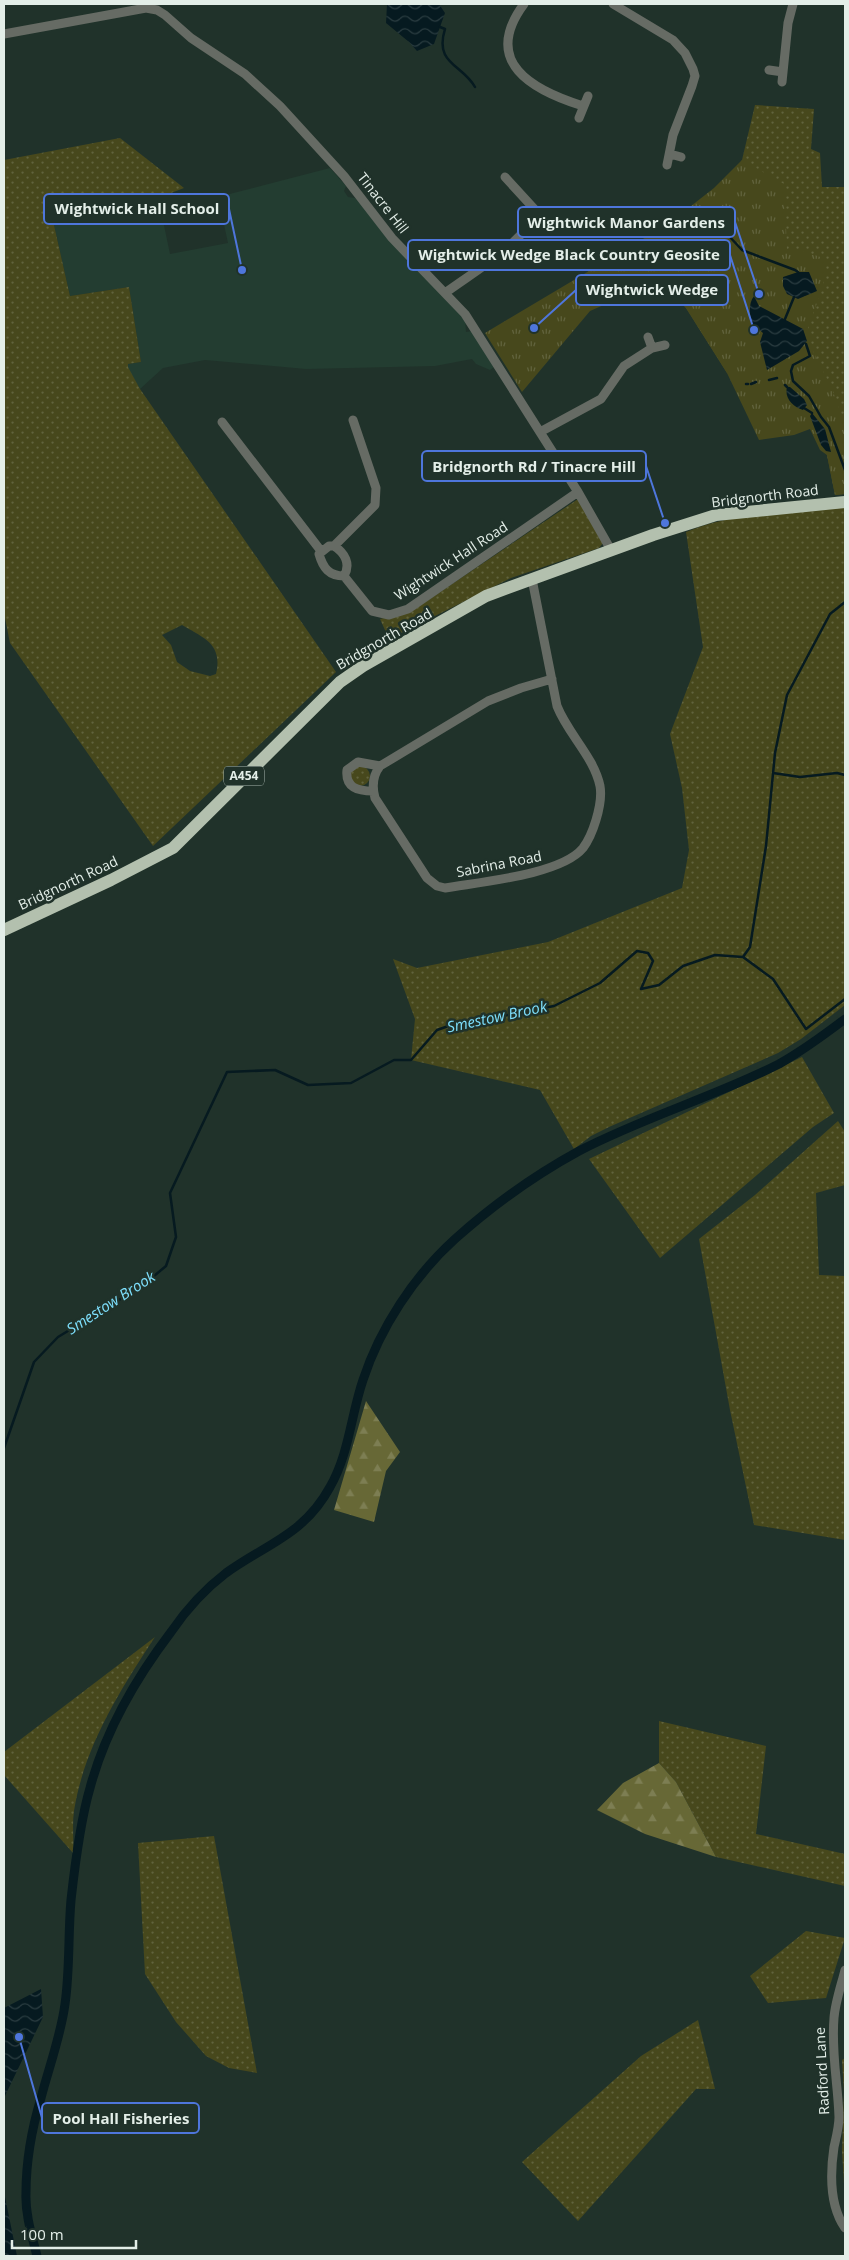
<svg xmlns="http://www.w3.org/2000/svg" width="849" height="2260" font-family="'Open Sans',sans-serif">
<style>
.built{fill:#233d31}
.grass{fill:url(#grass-dots);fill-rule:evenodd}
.forest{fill:url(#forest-firs)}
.park{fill:url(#park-tufts)}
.water{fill:url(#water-waves)}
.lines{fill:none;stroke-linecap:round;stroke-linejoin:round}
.stream{stroke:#061a20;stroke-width:2.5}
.canal{stroke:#061a20;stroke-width:9}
.minor{stroke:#666b64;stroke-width:9}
.highway{stroke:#b3c0ae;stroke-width:12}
.labels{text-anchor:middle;stroke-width:5;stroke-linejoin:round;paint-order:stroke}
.shield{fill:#20322a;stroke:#a8b6af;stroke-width:1}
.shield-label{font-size:12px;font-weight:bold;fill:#e3eee8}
.street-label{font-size:14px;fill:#e3eee8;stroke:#20322a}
.water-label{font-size:15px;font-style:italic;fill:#7ee0fd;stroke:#20322a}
.leader{fill:none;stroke:#4e76dc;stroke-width:2}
.callout-dot{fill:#4e76dc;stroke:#20322a;stroke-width:2}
.callout{fill:#20322a;stroke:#4e76dc;stroke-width:2}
.callout-label{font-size:15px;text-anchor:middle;font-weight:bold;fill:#e3eee8}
</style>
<defs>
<pattern id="grass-dots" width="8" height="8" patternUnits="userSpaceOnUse" patternTransform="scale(1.25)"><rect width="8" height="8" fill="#47481c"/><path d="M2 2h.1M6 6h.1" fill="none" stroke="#61633d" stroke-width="1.8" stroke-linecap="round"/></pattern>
<pattern id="forest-firs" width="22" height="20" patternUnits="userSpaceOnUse" patternTransform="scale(1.25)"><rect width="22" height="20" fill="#676836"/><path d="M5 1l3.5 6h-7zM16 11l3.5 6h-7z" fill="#7d7e53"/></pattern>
<pattern id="park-tufts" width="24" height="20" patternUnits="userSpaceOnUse" patternTransform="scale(1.25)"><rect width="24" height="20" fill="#47481c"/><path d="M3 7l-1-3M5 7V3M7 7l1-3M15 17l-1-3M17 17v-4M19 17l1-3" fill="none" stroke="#61633d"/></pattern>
<pattern id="water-waves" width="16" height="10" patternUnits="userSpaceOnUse" patternTransform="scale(1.25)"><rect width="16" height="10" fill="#061a20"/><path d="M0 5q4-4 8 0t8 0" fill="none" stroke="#2a3c40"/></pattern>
</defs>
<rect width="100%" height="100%" fill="#20322a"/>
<path class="built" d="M330 168 346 186 344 191 348 197 355 198 465 318 466 332 473 331 495 366 490 370 476 364 472 359 435 366 306 369 205 360 163 368 140 389 127 367 128 364 141 362 129 287 70 296 54 225 134 208 136 216 161 211 170 254 228 243 218 197Z"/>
<path class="grass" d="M755 105 814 109 811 149 820 153 822 187H845V494L835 495 827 455 811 425 727 373 686 308 660 280 742 160Z
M120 138 184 188 158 198 161 211 136 216 133 208 54 225 70 296 129 287 141 362 128 364V367L140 389 336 672 153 846 10 643 4 613V160ZM182 625C204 638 223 644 216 674L210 676 190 671 177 662 171 645 162 635Z
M578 499 603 543 599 548 511 578 389 639 380 619 412 611Z
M845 507V1005L801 1039 778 1053 609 1127 591 1136 574 1149 540 1090 411 1060 415 1019 393 959 417 968 548 942 682 888 689 850 682 788 670 734 703 647 686 532C735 512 793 511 845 507Z
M350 776a10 10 0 1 1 20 0a10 10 0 1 1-20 0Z
M802 1057 834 1113 813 1127 660 1258 589 1159Z
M838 1121 845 1132V1185L816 1193 819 1275 845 1276V1540L754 1525 730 1410 699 1239 755 1195Z
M155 1637C120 1690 84 1747 74 1811 72 1825 74 1839 73 1853L4 1775V1752Z
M659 1721 766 1746 756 1834 845 1854V1886L716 1857 676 1782 659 1763Z
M214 1836 257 2073 229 2068 206 2056 176 2022 145 1974 138 1843Z
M806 1931 845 1938 826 1998 768 2003 750 1976Z
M698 2020 715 2089H696L578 2221 522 2162 641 2056Z
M845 2058V2200L842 2151 844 2092 842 2060Z"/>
<path class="forest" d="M366 1401 400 1452 386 1471 374 1522 334 1510Z
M659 1763 676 1782 716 1857 645 1834 597 1810 623 1783Z"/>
<path class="park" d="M742 160 784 184 787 250 803 251 826 259 823 287 808 327 811 347 832 389 845 424V494L835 495 827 455 820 450 810 429 794 435 759 440 727 373 686 308 660 280 590 311 522 392 485 333 668 224 714 188Z"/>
<path class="water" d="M387 4H439L445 13 434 44 417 51 409 42 386 23Z
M798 272H809L817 291 798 299 787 294 783 286V277Z
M754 296 759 306 803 329 807 341 799 351 767 370 760 342 763 333 751 323C750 313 748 304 754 296Z
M787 387H790L804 399 807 405 803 410C793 407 784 398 787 387Z
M812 413 825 429 831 452 826 451 821 445 810 416Z
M41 1989 43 2017 4 2098V2008Z
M4 2192 17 2256H4Z"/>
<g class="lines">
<path class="stream" d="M440 27 445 29C434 64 462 64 475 87
M693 213 715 221 742 250 795 270 798 272
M785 319 794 297
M806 344 810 356 793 365 791 371 793 381 809 396 821 417 829 427 845 470
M769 380 777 378
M746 384H748
M751 384 756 382
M785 385 787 387
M804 408 812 413
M773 773 800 777 837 773 845 775
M743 957 773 979 806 1029 845 999
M4 1448 34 1362 58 1337 142 1286 166 1266 176 1237 170 1193 227 1072 275 1070 308 1085 351 1083 394 1060H411L437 1030 460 1022 455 1025 554 1006 600 983 637 951 648 953 653 961 641 989 659 985 683 966 715 955 743 957 750 947 766 846 775 753 787 695 830 614 845 602"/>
<path class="canal" d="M37 2256C32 2236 25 2214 26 2193 26 2161 32 2128 41 2098 49 2067 61 2035 65 2004 70 1970 68 1934 71 1900 75 1864 80 1822 90 1788 105 1732 136 1678 171 1632 186 1610 205 1589 226 1573 266 1544 304 1535 330 1487 349 1454 351 1415 363 1380 380 1328 414 1276 455 1239 492 1206 535 1175 579 1151 644 1117 714 1097 779 1064 802 1051 824 1035 845 1019"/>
<path class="minor" d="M524 4C481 62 532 90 583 106
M613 4 673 40 685 53 693 69 695 76 692 86 673 135 667 165
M4 34 146 8 157 10 165 15 191 38 245 74 280 106 344 176 392 238 465 314 578 492 611 550
M769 70 783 72
M782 82 788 23 793 4
M579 118 588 96
M670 154 681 157
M505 177 538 213 564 218
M445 293C478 269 516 248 538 213
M648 337 652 348
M222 422 321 551
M540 432 601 399 624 366 652 348 665 345
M329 546H334C345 553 351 564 344 576 329 576 323 568 319 554Z
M334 546 375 505 376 488 353 420
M344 576 372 611 389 615 408 609 578 492
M532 579 557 706C568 734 594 757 600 786 602 797 599 810 596 820 593 830 589 840 583 848 561 875 479 882 445 888L437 886 427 878 375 798C372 787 373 775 380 766L488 701 521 688 552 679
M373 791C358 791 345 788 347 770L358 762 380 766
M845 1970C841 1986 835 2003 834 2018 831 2052 838 2084 839 2117 839 2127 836 2138 834 2147 830 2174 829 2205 845 2228"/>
<path class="highway" d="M4 930 111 880 173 848 340 682 363 666 486 596 653 535 716 515 845 502"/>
</g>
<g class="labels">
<rect class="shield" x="224" y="766.5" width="40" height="19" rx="4"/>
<g class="shield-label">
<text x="244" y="780">A454</text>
</g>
<g class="street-label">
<text transform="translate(383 203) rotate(52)" y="5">Tinacre Hill</text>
<text transform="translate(765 496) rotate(-7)" y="5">Bridgnorth Road</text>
<text transform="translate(451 561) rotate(-33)" y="5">Wightwick Hall Road</text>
<text transform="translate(384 639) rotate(-30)" y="5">Bridgnorth Road</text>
<text transform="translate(499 864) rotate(-11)" y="5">Sabrina Road</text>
<text transform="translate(68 883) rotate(-25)" y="5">Bridgnorth Road</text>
<text transform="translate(822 2071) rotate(-93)" y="5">Radford Lane</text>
</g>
<g class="water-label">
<text transform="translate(497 1017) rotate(-12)" y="5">Smestow Brook</text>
<text transform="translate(111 1303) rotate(-33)" y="5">Smestow Brook</text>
</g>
</g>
<path class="leader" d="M242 270L229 209M759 294L735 222M754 330L730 255M534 328L576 290M665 523L646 466M19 2037L42 2118"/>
<g class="callout-dot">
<circle cx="242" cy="270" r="5"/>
<circle cx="759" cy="294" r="5"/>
<circle cx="754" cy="330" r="5"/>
<circle cx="534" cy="328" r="5"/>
<circle cx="665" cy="523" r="5"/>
<circle cx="19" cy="2037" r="5"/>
</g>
<g class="callout">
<rect x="44" y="194" width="185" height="30" rx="5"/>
<rect x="518" y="207" width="217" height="30" rx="5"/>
<rect x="408" y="240" width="322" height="30" rx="5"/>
<rect x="576" y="275" width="152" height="30" rx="5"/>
<rect x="422" y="451" width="224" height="30" rx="5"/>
<rect x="42" y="2103" width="157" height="30" rx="5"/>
</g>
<g class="callout-label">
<text x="137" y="214">Wightwick Hall School</text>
<text x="626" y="228">Wightwick Manor Gardens</text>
<text x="569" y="260">Wightwick Wedge Black Country Geosite</text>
<text x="652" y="295">Wightwick Wedge</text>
<text x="534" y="472">Bridgnorth Rd / Tinacre Hill</text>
<text x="121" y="2124">Pool Hall Fisheries</text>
</g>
<rect width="849" height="2260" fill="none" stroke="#e3eee8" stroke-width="10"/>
<path d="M12 2240v8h124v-8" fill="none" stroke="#e3eee8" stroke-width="2.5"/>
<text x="20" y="2240" font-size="15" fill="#e3eee8" stroke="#20322a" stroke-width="4" paint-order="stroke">100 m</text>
</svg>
